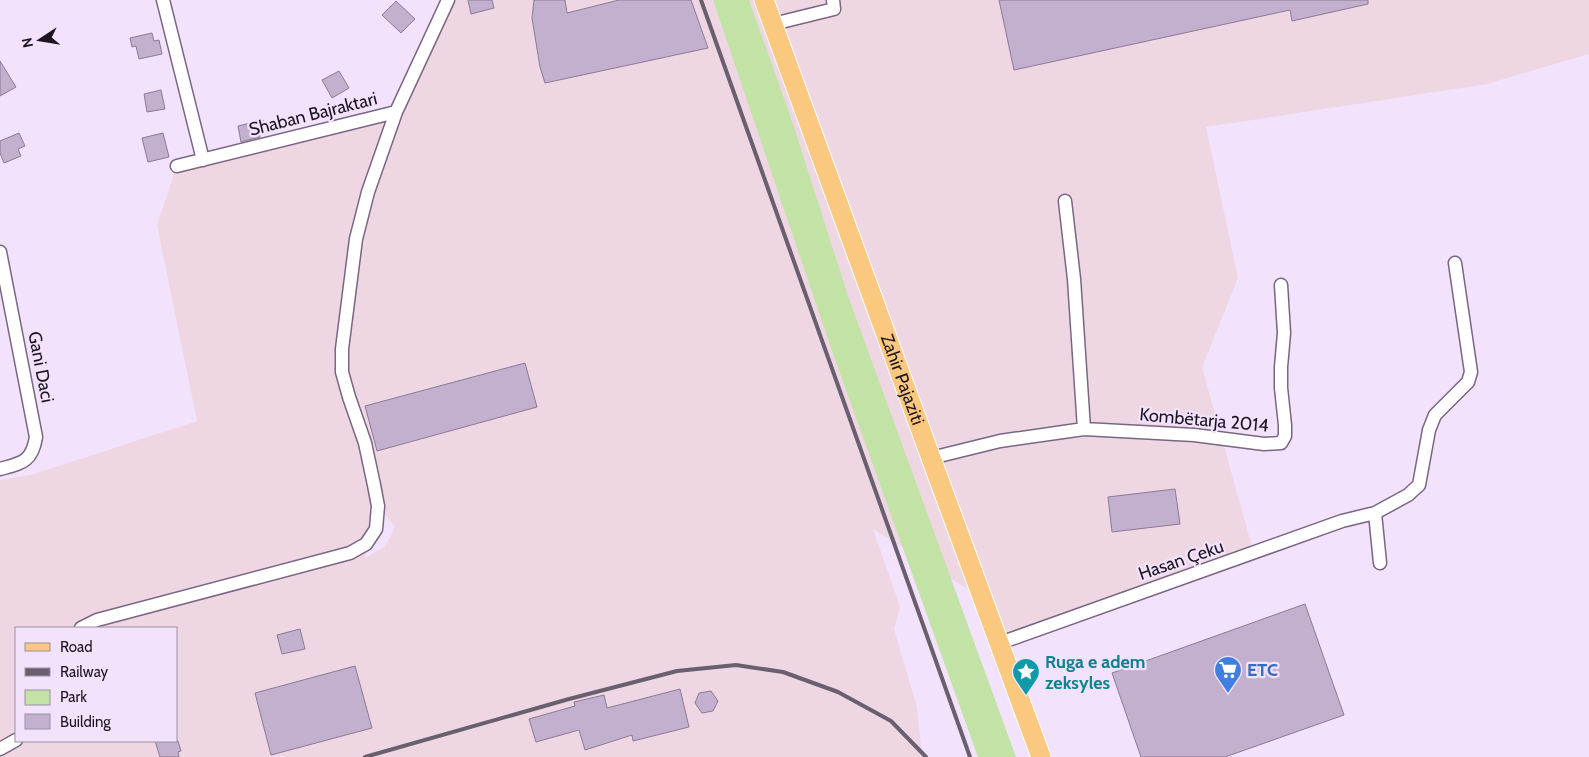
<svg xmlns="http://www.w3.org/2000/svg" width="1589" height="757" font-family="Cabin,sans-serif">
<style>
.industrial{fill:#eed7e3;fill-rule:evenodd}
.green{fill:#c2e3a5}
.building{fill:#c3b0ce;stroke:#8c7996}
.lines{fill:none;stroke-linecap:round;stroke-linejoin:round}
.minor-casing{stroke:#796682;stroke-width:15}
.primary-casing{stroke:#fff;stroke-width:21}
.minor{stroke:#fff;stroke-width:12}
.primary{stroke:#fac87e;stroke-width:19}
.rail{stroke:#695f6f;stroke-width:4}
.labels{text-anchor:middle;stroke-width:4.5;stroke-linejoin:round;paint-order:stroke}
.street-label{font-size:18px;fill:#1c1520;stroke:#f2e2fb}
.culture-label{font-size:18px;font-weight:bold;fill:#0d838f;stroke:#f2e2fb;text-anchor:start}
.shop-label{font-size:18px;font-weight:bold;fill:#366cbe;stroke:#f2e2fb;text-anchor:start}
</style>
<rect width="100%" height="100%" fill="#f2e2fb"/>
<path class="industrial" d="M448 0H1589V54L1487 84 1206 127 1238 278 1202 367 1254 554 1000 643 982 598 873 529 900 607 894 629 917 707 922 757H0V480L31 475 197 421 157 225 177 166 396 112ZM381 509 395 527 385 547 364 558ZM16 628H176V741H16Z"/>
<path class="green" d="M713 0H749L792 121 848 296 1016 757H978L831 348Z"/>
<path class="building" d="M468 0H492L494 8 471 14Z
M534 0H565L567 13 619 0H691L708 48 545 83 540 67 532 18Z
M999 0H1368V4L1292 21 1290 10 1014 70Z
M396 1 415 19 401 33 382 15Z
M152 33 154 41 159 40 162 54 139 59 136 46 132 47 130 38Z
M0 61 16 87 0 96Z
M339 71 349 88 332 98 322 80Z
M161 90 165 109 147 112 144 94Z
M263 120 265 130 259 132 260 137 241 142 238 126Z
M19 133 25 146 18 149 21 156 4 163 0 153V141Z
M163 133 169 157 148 162 142 138Z
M525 363 537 407 377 451 365 406Z
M1175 489 1180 524 1112 532 1108 497Z
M1305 604 1344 715 1225 757H1141L1112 673Z
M300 629 305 649 282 654 277 635Z
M355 666 372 728 271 755 255 693Z
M680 689 689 727 633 741 632 735 585 750 579 730 536 742 529 719 575 706 574 702 604 695 607 708Z
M711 691 718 701 713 711 702 713 695 703 699 693Z
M155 741H178L181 751 178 752 179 757H160Z"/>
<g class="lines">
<defs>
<path id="minor" d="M163 0 203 160
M773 24 834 9 833 0
M177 166 396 112 448 0
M0 252 36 437C32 462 22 463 0 469
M1084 429 1194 435 1264 444 1281 443 1285 436V425L1281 388V367L1284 333 1281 285
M931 458 1000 441 1084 429 1074 279 1065 201
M1375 513 1380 563
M81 628 97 620 335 557 350 553 366 544 376 529 378 506 374 485 365 443 349 397 342 372V349L356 239 368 192 396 112
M1000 643 1342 521 1375 513 1408 495 1419 485 1429 430 1435 415 1468 382 1471 372 1455 263
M0 749 16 740"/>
<g id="primary">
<path id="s1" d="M764 0 931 458 1041 757"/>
</g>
</defs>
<use href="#minor" class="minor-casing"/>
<use href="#primary" class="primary-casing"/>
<use href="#minor" class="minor"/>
<use href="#primary" class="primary"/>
<path class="rail" d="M701 0 970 757
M365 757 569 699 677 671 736 665 783 672 838 692 891 721 926 757"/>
</g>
<defs>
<symbol id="supermarket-pin" viewBox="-11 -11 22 30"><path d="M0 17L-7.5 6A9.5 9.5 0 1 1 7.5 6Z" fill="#3f7fe0" stroke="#f2e2fb"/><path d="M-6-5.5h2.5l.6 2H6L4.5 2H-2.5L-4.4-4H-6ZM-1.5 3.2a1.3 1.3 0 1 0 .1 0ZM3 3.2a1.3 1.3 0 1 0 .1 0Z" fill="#fff"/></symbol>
<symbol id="sight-pin" viewBox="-11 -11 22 30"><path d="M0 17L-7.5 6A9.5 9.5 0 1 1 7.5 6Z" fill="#0f9aa8" stroke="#f2e2fb"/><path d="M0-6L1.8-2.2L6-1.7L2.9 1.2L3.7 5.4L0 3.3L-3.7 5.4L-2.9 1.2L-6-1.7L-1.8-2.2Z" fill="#fff"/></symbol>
</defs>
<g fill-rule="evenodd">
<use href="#supermarket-pin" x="1212" y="654" width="32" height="43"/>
<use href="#sight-pin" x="1010" y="656" width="32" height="43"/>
</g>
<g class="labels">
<g class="street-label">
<text transform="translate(313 114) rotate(-14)" y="6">Shaban Bajraktari</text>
<text transform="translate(41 367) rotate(79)" y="6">Gani Daci</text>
<text dy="6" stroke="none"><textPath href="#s1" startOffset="404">Zahir Pajaziti</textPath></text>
<text transform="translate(1204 420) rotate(5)" y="6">Kombëtarja 2014</text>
<text transform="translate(1181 560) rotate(-19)" y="6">Hasan Çeku</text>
</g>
<g class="culture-label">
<text x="1045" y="668">Ruga e adem<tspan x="1045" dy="21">zeksyles</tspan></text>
</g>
<g class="shop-label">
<text x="1247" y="676">ETC</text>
</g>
</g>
<rect x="15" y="627" width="162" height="115" fill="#f2e2fb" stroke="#9c90a3"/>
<rect x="25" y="643" width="25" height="8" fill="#fac87e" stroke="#9c90a3"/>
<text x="60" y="652" font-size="15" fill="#1c1520">Road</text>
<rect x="25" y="668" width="25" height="8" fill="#695f6f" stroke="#9c90a3"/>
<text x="60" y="677" font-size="15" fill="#1c1520">Railway</text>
<rect x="25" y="690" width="25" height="15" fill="#c2e3a5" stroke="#9c90a3"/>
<text x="60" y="702" font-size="15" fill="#1c1520">Park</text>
<rect x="25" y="714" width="25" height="15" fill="#c3b0ce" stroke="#9c90a3"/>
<text x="60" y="727" font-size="15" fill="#1c1520">Building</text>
<g transform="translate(40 40) rotate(258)" stroke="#f2e2fb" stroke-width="4" paint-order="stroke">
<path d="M0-4L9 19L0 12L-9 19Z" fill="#1c1520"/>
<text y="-8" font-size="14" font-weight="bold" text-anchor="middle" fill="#1c1520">N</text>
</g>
</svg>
